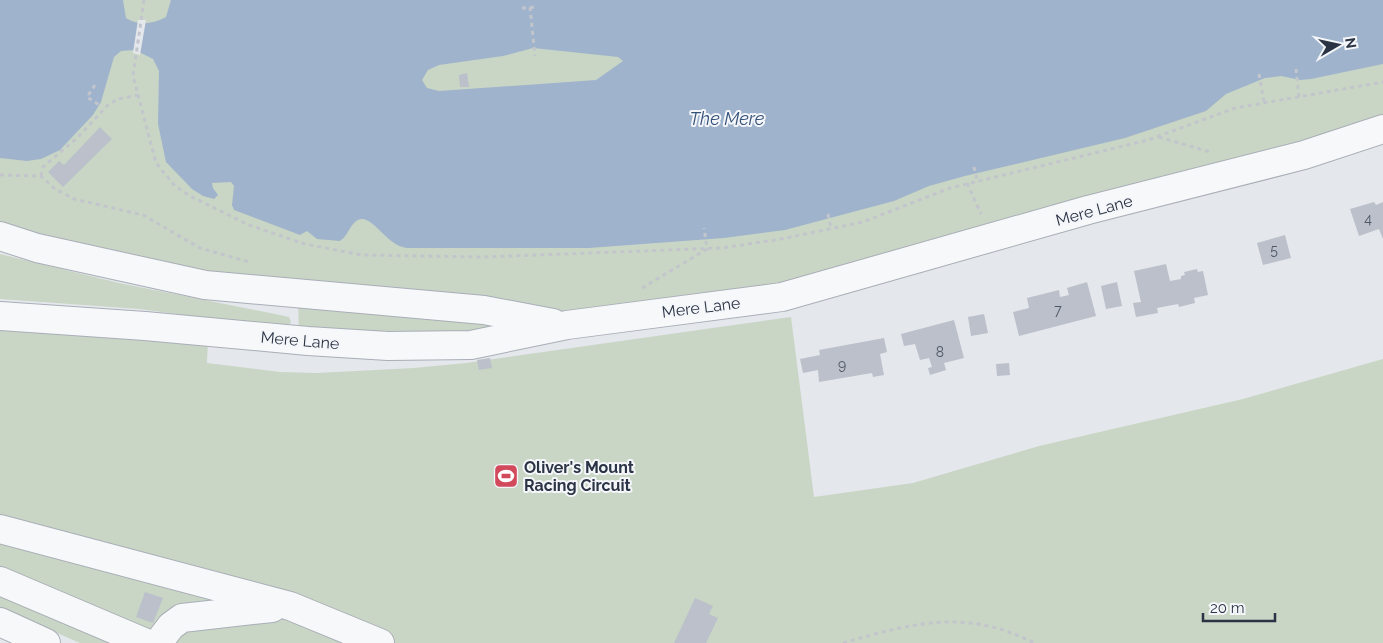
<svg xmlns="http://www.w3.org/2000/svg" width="1383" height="643" font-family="Raleway,sans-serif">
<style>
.green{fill:#c9d6c5}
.water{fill:#9fb4cc;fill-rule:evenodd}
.pier{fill:#e4e7ec}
.building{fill:#bbc0ca}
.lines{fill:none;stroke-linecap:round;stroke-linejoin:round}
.minor-casing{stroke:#a9aeb7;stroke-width:30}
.path{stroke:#c2c5cb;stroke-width:3;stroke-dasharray:4 4;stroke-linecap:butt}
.minor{stroke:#f7f8fa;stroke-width:28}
.labels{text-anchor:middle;stroke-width:4;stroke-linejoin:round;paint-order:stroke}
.number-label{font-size:14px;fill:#4f5766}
.street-label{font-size:16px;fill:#2b3445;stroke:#f4f6f9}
.poi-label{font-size:16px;font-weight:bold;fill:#2b3445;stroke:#f4f6f9;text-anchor:start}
.water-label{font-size:18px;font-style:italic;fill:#34527a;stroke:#f4f6f9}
</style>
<rect width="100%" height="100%" fill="#e4e7ec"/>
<path class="green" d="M0 0H1383V121L824 279 673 303 481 318 491 325 490 332 299 334 298 301 0 244Z
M0 254 119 283 280 315 289 317 291 322 288 326 260 325 139 309 0 299Z
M791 317 814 497 913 483 1039 446 1243 399 1383 359V643H80L0 608V325L208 339 207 363 280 372 317 373 414 368 466 363Z"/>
<path class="water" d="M0 0H123L126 18C138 26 154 24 166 17L171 0H1383V64L1311 79 1300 80 1281 76 1265 78 1226 94 1206 111 1125 138 965 176 929 186 894 201 785 230 724 238 589 248H407C386 246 372 213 358 220 350 224 348 236 340 241L317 239 307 231 300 235 234 210 232 205 234 186 231 182 212 183 213 188 218 195 214 199 203 196 192 189 166 162 158 124 159 71 153 59 135 50 121 51 114 57 101 102 93 115 60 150 41 159 27 161 0 158ZM533 48 618 57 623 61 596 80 439 91 427 88 422 80 428 70 439 65 503 56Z"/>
<path class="pier" d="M138 20H146L140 55 133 53Z"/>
<path class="building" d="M467 73 469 87H460L459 75Z
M100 127 112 139 63 187 48 172 59 161 64 165Z
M1374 202 1376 205 1383 202V239L1379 229 1359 236 1350 209Z
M1285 235 1291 258 1263 265 1257 243Z
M1166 264 1170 281 1181 279V276L1185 275 1184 272 1197 269 1198 272 1203 271 1208 295 1194 298 1195 303 1179 307 1178 304 1157 308 1158 313 1136 317 1133 303 1141 302 1134 271Z
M1087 282 1096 316 1019 336 1013 312 1029 308 1027 298 1059 290 1060 297 1069 295 1067 288Z
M1117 282 1122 306 1106 309 1101 286Z
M984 314 988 333 971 336 968 317Z
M954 320 964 358 944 363 946 370 930 375 928 368 932 367 929 358 920 360 915 344 904 346 901 334Z
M884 338 887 352 880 354 884 375 873 377 872 373 819 382 818 370 803 373 800 359 820 355 819 350Z
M490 358 492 368 479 370 477 360Z
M1009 363 1010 375 997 376 996 364Z
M145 592 163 598 153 623 136 617Z
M695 598 713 606 709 614 718 618 706 643H674Z"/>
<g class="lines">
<defs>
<path id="minor" d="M0 236 37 248 205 285 484 310 553 323
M0 316 145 326 308 341 388 346 471 345 567 325 782 297 1088 210 1304 155 1383 129
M0 529 290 606 380 643
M0 581 146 643
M0 622 46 643
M158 643 171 626 182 618 272 608"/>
</defs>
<use href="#minor" class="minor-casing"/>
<path class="path" d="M144 0 133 76 156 163 175 186 190 196 249 225 305 244 362 255 483 257 722 248 781 239 863 222 950 188 1148 140 1235 108 1383 82
M530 7 535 56
M522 8 537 7
M1296 69 1299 97
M1259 74 1264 102
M95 85 87 97 99 105
M1159 137 1210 152
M974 167 977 180
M0 175 41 176 55 189 74 199 143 215 200 248 249 262
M41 176 43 167 77 138 108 105 118 99 138 95
M967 183 981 214
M828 214 831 229
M642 288 707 249 704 228
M843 643C912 623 967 608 1034 643"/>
<use href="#minor" class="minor"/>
</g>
<defs>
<symbol id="stadium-square" viewBox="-11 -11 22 22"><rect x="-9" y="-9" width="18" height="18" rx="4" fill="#d1495b" stroke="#f4f6f9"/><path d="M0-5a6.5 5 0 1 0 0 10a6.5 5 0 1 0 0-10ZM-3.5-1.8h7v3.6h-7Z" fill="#fff"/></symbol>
</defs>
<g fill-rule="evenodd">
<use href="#stadium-square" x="492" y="462" width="28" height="28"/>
</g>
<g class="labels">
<g class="number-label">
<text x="1368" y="224">4</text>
<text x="1274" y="255">5</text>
<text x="1058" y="315">7</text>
<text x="940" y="357">8</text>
<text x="842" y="370">9</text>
</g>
<g class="street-label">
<text transform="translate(1094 210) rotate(-15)" y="6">Mere Lane</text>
<text transform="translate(701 307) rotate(-7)" y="6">Mere Lane</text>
<text transform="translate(300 340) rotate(5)" y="6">Mere Lane</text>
</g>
<g class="poi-label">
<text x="524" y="473">Oliver's Mount<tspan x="524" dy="18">Racing Circuit</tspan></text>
</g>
<g class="water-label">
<text x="727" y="125">The Mere</text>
</g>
</g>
<g transform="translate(1338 45) rotate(81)" stroke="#f4f6f9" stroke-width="4" paint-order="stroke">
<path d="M0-4L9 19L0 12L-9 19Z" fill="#2b3445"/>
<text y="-8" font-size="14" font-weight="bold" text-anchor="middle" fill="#2b3445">N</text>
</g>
<path d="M1203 613v8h72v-8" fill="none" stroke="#2b3445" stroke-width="2.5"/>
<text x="1210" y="613" font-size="15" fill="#2b3445" stroke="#f4f6f9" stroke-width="4" paint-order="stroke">20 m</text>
</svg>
